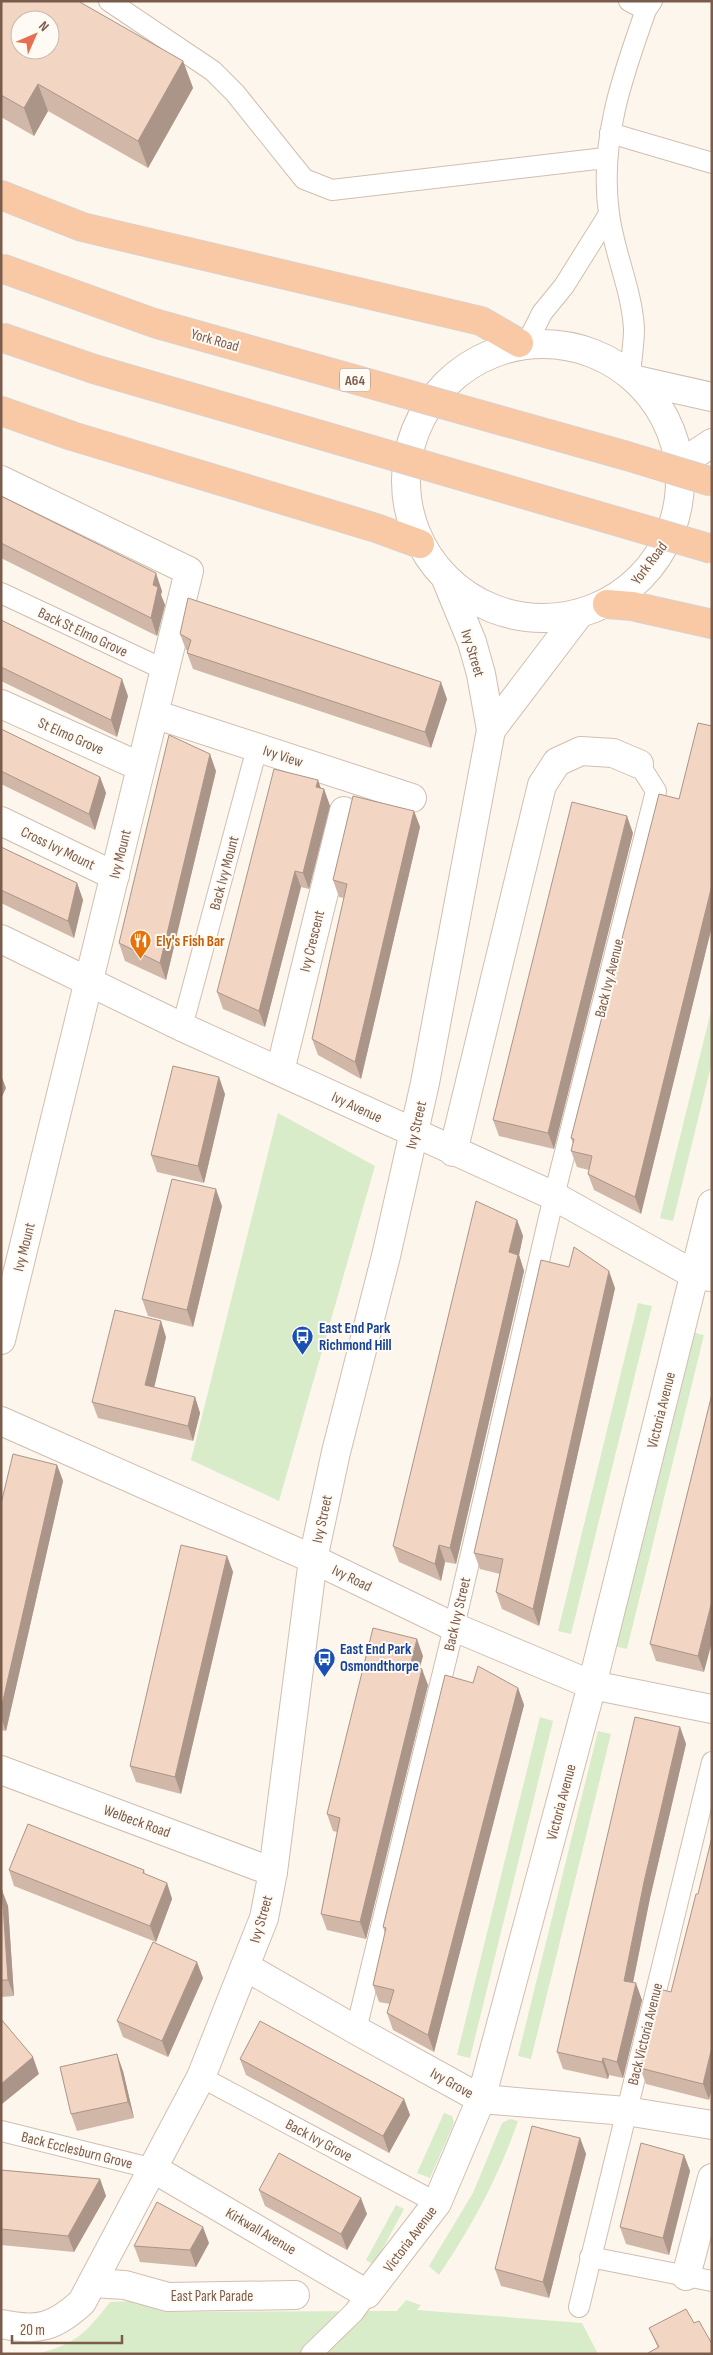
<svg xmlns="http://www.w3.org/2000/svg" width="713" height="2355" font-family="'Sofia Sans Condensed',sans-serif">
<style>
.green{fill:#d8ecc9}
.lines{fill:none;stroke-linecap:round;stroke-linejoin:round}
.service-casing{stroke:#d1beb0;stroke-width:22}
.minor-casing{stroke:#d1beb0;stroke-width:30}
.tertiary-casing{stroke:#d1beb0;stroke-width:30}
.trunk-casing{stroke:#dad1cd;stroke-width:30}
.service{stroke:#fff;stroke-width:20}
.minor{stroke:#fff;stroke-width:28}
.tertiary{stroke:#fff;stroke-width:28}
.trunk{stroke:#f9c8a4;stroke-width:28}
.trunk-bridge-casing{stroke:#dad1cd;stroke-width:30;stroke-linecap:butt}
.trunk-bridge{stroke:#f9c8a4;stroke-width:28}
.wall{fill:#d1b7a8}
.shaded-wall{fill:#aa9588}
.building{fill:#f3d5c3;stroke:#aa9588;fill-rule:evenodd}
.labels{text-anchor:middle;stroke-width:4;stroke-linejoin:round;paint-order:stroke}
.shield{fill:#fffaf3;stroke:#a28b7f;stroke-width:1}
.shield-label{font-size:14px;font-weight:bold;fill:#7a5c4d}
.street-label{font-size:15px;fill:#7a5c4d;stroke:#fffaf3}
.food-label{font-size:15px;font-weight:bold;fill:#c56008;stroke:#fffaf3;text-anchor:start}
.transit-label{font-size:15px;font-weight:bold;fill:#164399;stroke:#fffaf3;text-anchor:start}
</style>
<rect width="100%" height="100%" fill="#fdf6ec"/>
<path class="green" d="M712 1007V1062L673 1221 660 1218Z
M278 1113 375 1166 279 1501 191 1460Z
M638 1303 652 1306 571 1634 558 1631Z
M691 1332 704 1335 627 1649 614 1646Z
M540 1717 553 1721 470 2058 457 2055Z
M598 1731 611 1734 531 2059 518 2056Z
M444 2113 452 2116 454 2123 430 2178 417 2173Z
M510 2119 518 2121C499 2176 472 2226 439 2275L429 2266 473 2193 502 2123Z
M396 2205 404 2209 374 2265 366 2260Z
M406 2300 421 2305 417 2310 582 2323 598 2354H37C76 2344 86 2333 110 2302L132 2301 165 2312 397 2311Z"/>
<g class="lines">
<defs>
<path id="service" d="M109 1 213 71 235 93 304 179 332 190 605 158
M629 1 646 10
M610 133 712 163
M527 343 542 313 564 286 609 214
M630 375C631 360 634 344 634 329 632 290 614 253 609 214 599 142 622 77 646 10L652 1
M1 593 165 670
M182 1027 257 748
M356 2030 454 1627 554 1196 656 791 639 764
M201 2077 437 2203
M1 2131 154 2169
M590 2257 712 2281
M579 2307 712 1762
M311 2354 354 2312 367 2294"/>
<path id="minor" d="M1 480 189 571 1 1340
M1 704 141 767
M154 714 412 798
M1 821 115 876
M1 939 182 1027 554 1196 695 1275 712 1277
M280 1071 344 811
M453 1152 542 785 557 762 581 751 613 753 639 764
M1 1421 313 1559 454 1627 592 1685 712 1709
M1 1770 273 1872
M246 1967 356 2030 481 2099 626 2111 712 2125
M154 2169 367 2294 437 2203 481 2099 592 1685 712 1204
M686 2276 712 2178
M93 2283 125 2285 168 2297 295 2295"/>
<path id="tertiary" d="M406 481a137 137 0 1 1 274 0a137 137 0 1 1-274 0Z
M636 380 712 397
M680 464 712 443
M491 730 580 613
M1 2324C38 2332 55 2327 82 2302L201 2077 264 1918 273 1872 313 1559 336 1452 386 1256 425 1083 491 730 481 674 472 642 446 579"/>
<path id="trunk" d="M1 195 82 227 481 321 519 343
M1 411 72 436 376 528 420 544
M607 604 632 606 712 624"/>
</defs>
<use href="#service" class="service-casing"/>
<use href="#minor" class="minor-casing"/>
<use href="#tertiary" class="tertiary-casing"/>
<use href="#trunk" class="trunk-casing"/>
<use href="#service" class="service"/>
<use href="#minor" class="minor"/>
<use href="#tertiary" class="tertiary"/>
<use href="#trunk" class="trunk"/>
<defs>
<path id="trunk-bridge" d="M1 268 154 323 627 456 712 482
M1 337 94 369 712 549"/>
</defs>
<use href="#trunk-bridge" class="trunk-bridge-casing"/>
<use href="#trunk-bridge" class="trunk-bridge"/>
</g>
<path class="wall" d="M1 1 183 61 193 88 148 168 48 111 34 136 1 117Z
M1 496 162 591 161 595 165 605 157 636 1 558Z
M1 620 128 696 117 737 1 681Z
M180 634 447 699 431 748 193 669 187 653 188 651 186 650Z
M712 726V926L641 1214 594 1190 588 1174 589 1170 577 1167 571 1151 573 1144 571 1138 679 799Z
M1 729 100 777 106 793 95 830 1 784Z
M216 771 166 980 125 961 119 943Z
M321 789H324L330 806 309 889 301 887 265 1027 223 1009 217 992Z
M414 811 420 827 361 1079 318 1055 312 1039 344 898 339 897 333 880Z
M633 833 554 1149 499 1136 493 1120Z
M1 847 77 883 83 900 74 938 1 903Z
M225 1094 204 1183 157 1172 151 1155Z
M222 1206 193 1327 148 1316 142 1299Z
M517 1220 523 1236 519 1255 524 1271 456 1564 445 1562 441 1581 399 1562 393 1546Z
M615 1288 539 1626 502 1609 496 1592 500 1574 480 1569 474 1553Z
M166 1337 154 1387 195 1397 200 1413 193 1441 98 1418 92 1402Z
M712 1394 704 1672 656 1661 650 1644Z
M57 1465 63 1481 6 1731 1 1730V1504Z
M227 1556 233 1572 181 1794 136 1782 130 1766Z
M423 1656 419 1668 428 1685 366 1939 327 1930 321 1914 337 1832 333 1831 327 1814Z
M473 1683 518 1688 524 1705 434 2052 393 2030 387 2013 390 2004 379 2002 373 1985 385 1933 383 1927Z
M680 1727 686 1744 650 1898 633 1983 642 2000 623 2078 609 2075 608 2079 563 2069 557 2052Z
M9 1870H144L145 1874 167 1883 172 1899 156 1942 14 1886Z
M1 1890 8 1906 14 1996 1 1997Z
M203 1978 168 2057 123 2037 117 2021Z
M671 1992 709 2100 646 2084 640 2068Z
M240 2059 404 2099 410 2115 389 2153 246 2075Z
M123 2071 134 2118 77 2131 71 2114Z
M580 2138 586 2154 549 2298 501 2286 495 2269Z
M684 2155 690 2171 669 2255 626 2244 620 2227Z
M1 2170 100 2179 106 2196 74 2252 1 2245Z
M259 2190 367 2214 347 2250 265 2206Z
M209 2243 196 2267 140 2262 134 2246Z
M694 2323 658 2348 649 2328Z"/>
<path class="shaded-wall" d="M183 61 193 88 148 168 138 141Z
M38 84 48 111 34 136 24 108Z
M156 573 162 591 161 595 165 605 157 636 151 618 153 585Z
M122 679 128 696 117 737 111 720Z
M441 682 447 699 431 748 425 732Z
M210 754 216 771 166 980 160 963Z
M100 777 106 793 95 830 89 814Z
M318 780 323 794 324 789 330 806 309 889 303 873 316 787Z
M414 811 420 827 361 1079 355 1062Z
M627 816 633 833 554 1149 548 1133Z
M295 871 301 887 265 1027 259 1011Z
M77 883 83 900 74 938 68 921Z
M712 885V926L641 1214 635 1197Z
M1 1075 6 1088 1 1099Z
M219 1077 225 1094 204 1183 198 1166Z
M216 1189 222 1206 193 1327 187 1310Z
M517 1220 523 1236 519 1255 524 1271 456 1564 450 1548 509 1252Z
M609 1271 615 1288 539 1626 533 1609Z
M161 1321 166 1337 151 1401 145 1385Z
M195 1397 200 1413 193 1441 188 1426Z
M57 1465 63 1481 6 1731 1 1718V1709Z
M439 1545 445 1562 441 1581 435 1564Z
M227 1556 233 1572 181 1794 175 1777Z
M712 1601V1642L704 1672 698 1656Z
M417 1639 423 1656 416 1682 410 1666Z
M422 1669 428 1685 366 1939 360 1922Z
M518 1688 524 1705 434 2052 428 2035Z
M680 1727 686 1744 650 1898 630 1997 624 1981 644 1882Z
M167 1883 172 1899 156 1942 150 1926Z
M2 1890 8 1906 14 1996 8 1980Z
M197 1962 203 1978 168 2057 162 2041Z
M636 1983 642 2000 623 2078 617 2062Z
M712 2047V2088L709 2100 703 2084Z
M117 2054 123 2071 134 2118 128 2102Z
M33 2057 39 2074 2 2104 1 2101V2084Z
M603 2058 609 2075 608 2079 602 2062Z
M404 2099 410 2115 389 2153 383 2136Z
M580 2138 586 2154 549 2298 543 2282Z
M684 2155 690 2171 669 2255 663 2238Z
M100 2179 106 2196 74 2252 68 2236Z
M361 2198 367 2214 347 2250 341 2234Z
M203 2227 209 2243 196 2267 190 2250Z"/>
<path class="building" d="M1 1H78L183 61 138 141 38 84 24 108 1 95V65L2 63H1ZM20 20H50V50H20Z
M1 496 156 573 153 585 158 587 151 618 1 543Z
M188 598 441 682 425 732 187 653 191 640 180 634Z
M1 620 122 679 111 720 1 667Z
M698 723 712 726V885L635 1197 588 1174 592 1156 571 1151 574 1139 571 1138 659 794 679 799Z
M1 729 100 777 89 814 1 771Z
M169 735 210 754 160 963 119 943Z
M274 769 318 780 316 787 324 789 303 873 295 871 259 1011 217 992Z
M353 796 414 811 355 1062 312 1039 347 884 333 880Z
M572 802 627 816 548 1133 493 1120Z
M1 847 77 883 68 921 1 890Z
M173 1066 219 1077 198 1166 151 1155Z
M172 1179 216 1189 187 1310 142 1299Z
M476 1201 517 1220 509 1252 518 1255 450 1548 439 1545 435 1564 393 1546Z
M574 1247 609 1271 533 1609 496 1592 503 1559 474 1553 541 1260 569 1267Z
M115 1310 161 1321 145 1385 195 1397 188 1426 92 1402Z
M712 1394V1601L698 1656 650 1644Z
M13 1454 57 1465 1 1709V1504Z
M181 1545 227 1556 175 1777 130 1766Z
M373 1628 417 1639 410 1666 422 1669 360 1922 321 1914 340 1818 327 1814Z
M478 1666 518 1688 428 2035 387 2013 394 1990 373 1985 386 1928 383 1927 445 1675 473 1683Z
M635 1717 680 1727 644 1882 624 1981 636 1983 617 2062 603 2058 602 2062 557 2052Z
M28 1824 144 1870 143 1873 167 1883 150 1926 9 1870Z
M712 1837V2047L703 2084 640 2068 659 1989 671 1992 696 1894H698Z
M1 1890H2L8 1980H1Z
M153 1942 197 1962 162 2041 117 2021Z
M1 2019 33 2057 1 2084Z
M260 2021 404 2099 383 2136 240 2059Z
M117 2054 128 2102 71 2114 60 2067Z
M532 2126 580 2138 543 2282 495 2269Z
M641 2143 684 2155 663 2238 620 2227Z
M279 2153 361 2198 341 2234 259 2190Z
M1 2170 100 2179 68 2236 1 2229Z
M157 2202 203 2227 190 2250 134 2246Z
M686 2309 694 2323 699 2321 712 2344V2354H648V2353L659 2347 649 2328Z"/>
<defs>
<symbol id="restaurant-pin" viewBox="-11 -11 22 30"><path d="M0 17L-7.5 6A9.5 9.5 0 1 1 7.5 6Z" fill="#e8710a" stroke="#fffaf3"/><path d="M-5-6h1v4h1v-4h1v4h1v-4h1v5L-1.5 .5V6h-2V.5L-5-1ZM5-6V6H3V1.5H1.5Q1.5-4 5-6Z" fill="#fff"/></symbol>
<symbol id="bus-pin" viewBox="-11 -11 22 30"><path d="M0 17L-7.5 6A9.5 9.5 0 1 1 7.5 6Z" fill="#1a4fb4" stroke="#fffaf3"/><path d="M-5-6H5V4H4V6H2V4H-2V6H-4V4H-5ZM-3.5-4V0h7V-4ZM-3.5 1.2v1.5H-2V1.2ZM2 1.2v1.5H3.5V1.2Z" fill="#fff"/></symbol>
</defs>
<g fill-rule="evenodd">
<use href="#restaurant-pin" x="128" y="928" width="25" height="34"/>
<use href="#bus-pin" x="290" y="1324" width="25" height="34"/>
<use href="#bus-pin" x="312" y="1646" width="25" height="34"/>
</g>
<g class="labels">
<rect class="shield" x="340" y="368.5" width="30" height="23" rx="4"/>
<g class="shield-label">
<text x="355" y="385">A64</text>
</g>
<g class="street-label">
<text transform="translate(215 340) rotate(16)" y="5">York Road</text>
<text transform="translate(649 563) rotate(-53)" y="5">York Road</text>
<text transform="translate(83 632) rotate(25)" y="5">Back St Elmo Grove</text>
<text transform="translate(473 653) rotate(73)" y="5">Ivy Street</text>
<text transform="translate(71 736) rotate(24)" y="5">St Elmo Grove</text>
<text transform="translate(283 756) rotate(18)" y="5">Ivy View</text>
<text transform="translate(58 848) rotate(26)" y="5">Cross Ivy Mount</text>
<text transform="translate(120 854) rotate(-76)" y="5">Ivy Mount</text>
<text transform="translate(224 873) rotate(-75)" y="5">Back Ivy Mount</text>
<text transform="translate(312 941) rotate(-76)" y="5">Ivy Crescent</text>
<text transform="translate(609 978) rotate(-76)" y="5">Back Ivy Avenue</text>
<text transform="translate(357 1107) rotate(25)" y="5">Ivy Avenue</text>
<text transform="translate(416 1125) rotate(-77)" y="5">Ivy Street</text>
<text transform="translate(24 1247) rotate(-76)" y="5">Ivy Mount</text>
<text transform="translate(661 1410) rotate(-76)" y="5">Victoria Avenue</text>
<text transform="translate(322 1519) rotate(-78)" y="5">Ivy Street</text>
<text transform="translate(352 1578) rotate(26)" y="5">Ivy Road</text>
<text transform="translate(457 1614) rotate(-77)" y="5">Back Ivy Street</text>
<text transform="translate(561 1802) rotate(-75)" y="5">Victoria Avenue</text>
<text transform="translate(137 1821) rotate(20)" y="5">Welbeck Road</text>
<text transform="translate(261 1919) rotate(-74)" y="5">Ivy Street</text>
<text transform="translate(645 2034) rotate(-76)" y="5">Back Victoria Avenue</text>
<text transform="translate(452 2083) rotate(29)" y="5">Ivy Grove</text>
<text transform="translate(319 2140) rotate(28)" y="5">Back Ivy Grove</text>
<text transform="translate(77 2150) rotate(14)" y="5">Back Ecclesburn Grove</text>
<text transform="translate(261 2231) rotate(30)" y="5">Kirkwall Avenue</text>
<text transform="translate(410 2239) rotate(-53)" y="5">Victoria Avenue</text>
<text x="212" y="2301">East Park Parade</text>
</g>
<g class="food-label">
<text x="156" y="946">Ely's Fish Bar</text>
</g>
<g class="transit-label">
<text x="319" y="1333">East End Park<tspan x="319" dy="17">Richmond Hill</tspan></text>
<text x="340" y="1654">East End Park<tspan x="340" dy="17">Osmondthorpe</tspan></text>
</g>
</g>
<rect width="713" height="2355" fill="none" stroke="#7a5c4d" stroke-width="5"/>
<g transform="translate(35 35) rotate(45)"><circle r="24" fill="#fffaf3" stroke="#cabbb1"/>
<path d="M0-4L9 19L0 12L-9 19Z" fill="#e76f51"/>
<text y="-8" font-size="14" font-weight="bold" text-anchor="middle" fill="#7a5c4d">N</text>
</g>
<path d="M12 2335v8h110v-8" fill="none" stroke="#7a5c4d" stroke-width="2.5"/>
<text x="20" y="2335" font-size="15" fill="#7a5c4d" stroke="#fffaf3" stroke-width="4" paint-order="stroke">20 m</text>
</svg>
